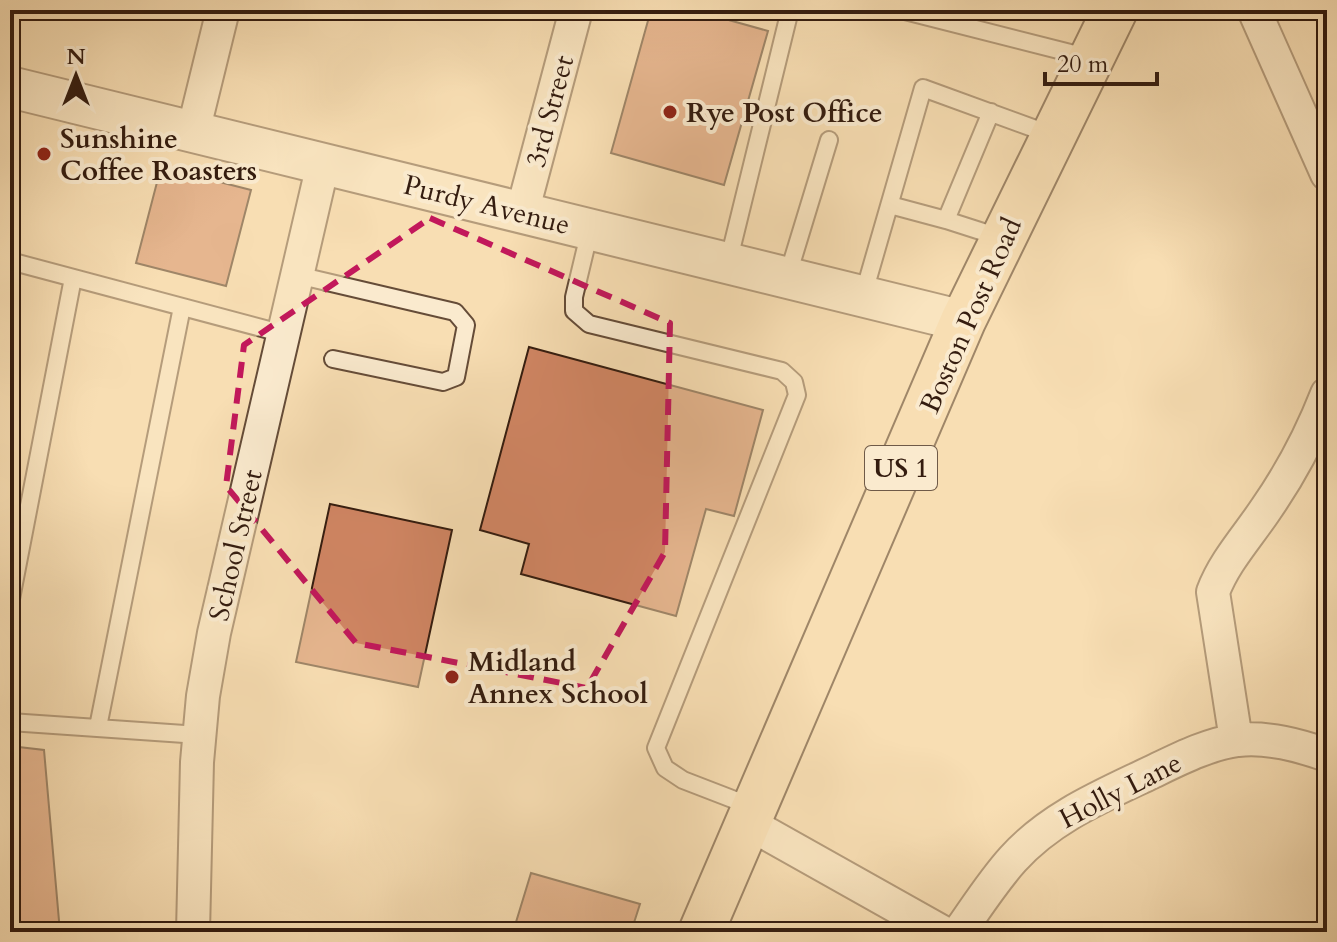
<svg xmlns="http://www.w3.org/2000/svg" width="1337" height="942" font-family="Cardo,serif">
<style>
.building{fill:#d18664;stroke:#341c0f;stroke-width:2}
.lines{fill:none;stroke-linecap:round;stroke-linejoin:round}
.service-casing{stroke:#654c38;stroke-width:20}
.minor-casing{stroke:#654c38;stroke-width:36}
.tertiary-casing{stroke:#654c38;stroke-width:44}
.primary-casing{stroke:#341c0f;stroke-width:48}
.service{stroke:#faeace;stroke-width:16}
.minor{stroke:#faeace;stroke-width:32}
.tertiary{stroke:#faeace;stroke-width:40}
.primary{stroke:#f8deb3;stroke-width:44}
.marked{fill:none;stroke:#c2185b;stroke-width:6;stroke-dasharray:16 10;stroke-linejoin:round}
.poi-dot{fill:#8f2418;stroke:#faeace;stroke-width:3}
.labels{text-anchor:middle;stroke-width:8;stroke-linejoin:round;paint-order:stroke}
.shield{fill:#faeace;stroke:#6f5a48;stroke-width:2}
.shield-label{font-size:26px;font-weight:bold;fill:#341c0f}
.street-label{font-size:28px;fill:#341c0f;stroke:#faeace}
.poi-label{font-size:28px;font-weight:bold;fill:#341c0f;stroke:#faeace;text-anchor:start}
</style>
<rect width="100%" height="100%" fill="#f8deb3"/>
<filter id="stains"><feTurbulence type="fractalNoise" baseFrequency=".0025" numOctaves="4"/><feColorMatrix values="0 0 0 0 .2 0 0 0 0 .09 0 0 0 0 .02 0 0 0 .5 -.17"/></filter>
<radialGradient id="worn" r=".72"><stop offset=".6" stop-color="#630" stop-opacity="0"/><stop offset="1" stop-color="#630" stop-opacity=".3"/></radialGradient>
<path class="building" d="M651 10H693L768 31 724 185 611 153Z
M161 167 251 190 226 286 136 263Z
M529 347 763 410 734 516 706 509 676 616 521 574 529 544 480 530Z
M330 504 452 530 418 687 296 662Z
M10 746 44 750 60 932H10Z
M531 873 640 904 631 932H513Z"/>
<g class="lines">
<defs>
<path id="service" d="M901 10 1090 58
M890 205 946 220 991 112
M946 220 1002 238
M590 230 574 297V311L589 324 782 371 794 382 797 395 656 748 665 768 683 780 753 807
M10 261 284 334
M728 263 790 10
M297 275 455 312 466 325 456 377 443 382 333 359
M787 278 829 140
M863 296 923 88 1052 135
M10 604 73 278
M10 722 199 735
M98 727 182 307"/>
<path id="minor" d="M1254 10 1327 174
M193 132 223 10
M522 213 576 10
M1236 740 1213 592C1224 562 1248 536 1266 509 1291 473 1311 435 1327 394
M748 823 942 932
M193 932 197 762 203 696 214 633 323 164
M959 932C976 908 993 881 1013 859 1051 817 1102 796 1152 772 1179 759 1208 744 1238 740 1269 737 1298 745 1327 755"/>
<path id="tertiary" d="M10 87 963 321"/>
<path id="primary" d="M701 932 963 321 1115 10"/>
</defs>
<use href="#service" class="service-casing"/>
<use href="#minor" class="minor-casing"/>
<use href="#tertiary" class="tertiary-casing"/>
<use href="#primary" class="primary-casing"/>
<use href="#service" class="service"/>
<use href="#minor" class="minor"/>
<use href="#tertiary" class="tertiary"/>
<use href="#primary" class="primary"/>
</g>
<path d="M0 0H1337V942H0ZM430 218 670 323 665 552 587 688 356 643 226 486 244 345Z" fill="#f8deb3" fill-opacity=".55" fill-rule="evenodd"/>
<path class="marked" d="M430 218 670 323 665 552 587 688 356 643 226 486 244 345Z"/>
<g class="poi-dot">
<circle cx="670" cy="112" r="8"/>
<circle cx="44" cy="154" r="8"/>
<circle cx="452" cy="677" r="8"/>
</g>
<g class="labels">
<rect class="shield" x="865" y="446" width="72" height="44" rx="6"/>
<g class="shield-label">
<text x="901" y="477">US 1</text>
</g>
<g class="street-label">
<text transform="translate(549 111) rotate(-75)" y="10">3rd Street</text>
<text transform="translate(487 204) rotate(14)" y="10">Purdy Avenue</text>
<text transform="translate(970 315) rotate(-66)" y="10">Boston Post Road</text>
<text transform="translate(235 545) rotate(-77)" y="10">School Street</text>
<text transform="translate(1120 790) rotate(-27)" y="10">Holly Lane</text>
</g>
<g class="poi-label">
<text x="686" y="122">Rye Post Office</text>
<text x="60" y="148">Sunshine<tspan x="60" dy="32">Coffee Roasters</tspan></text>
<text x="468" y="671">Midland<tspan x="468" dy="32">Annex School</tspan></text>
</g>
</g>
<rect width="1337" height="942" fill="none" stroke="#f8deb3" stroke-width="40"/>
<rect x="12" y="12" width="1313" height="918" fill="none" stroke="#341c0f" stroke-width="4"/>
<rect x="20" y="20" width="1297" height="902" fill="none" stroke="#341c0f" stroke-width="2"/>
<g transform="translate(76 76)" stroke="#faeace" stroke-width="6" paint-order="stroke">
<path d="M0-6L14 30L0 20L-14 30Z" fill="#341c0f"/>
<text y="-12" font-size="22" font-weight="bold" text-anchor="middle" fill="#341c0f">N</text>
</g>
<path d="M1045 72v12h112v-12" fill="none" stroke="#341c0f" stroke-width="4"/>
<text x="1057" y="72" font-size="24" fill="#341c0f" stroke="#faeace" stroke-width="6" paint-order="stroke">20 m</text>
<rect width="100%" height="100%" filter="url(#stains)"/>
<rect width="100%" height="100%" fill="url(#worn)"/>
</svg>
